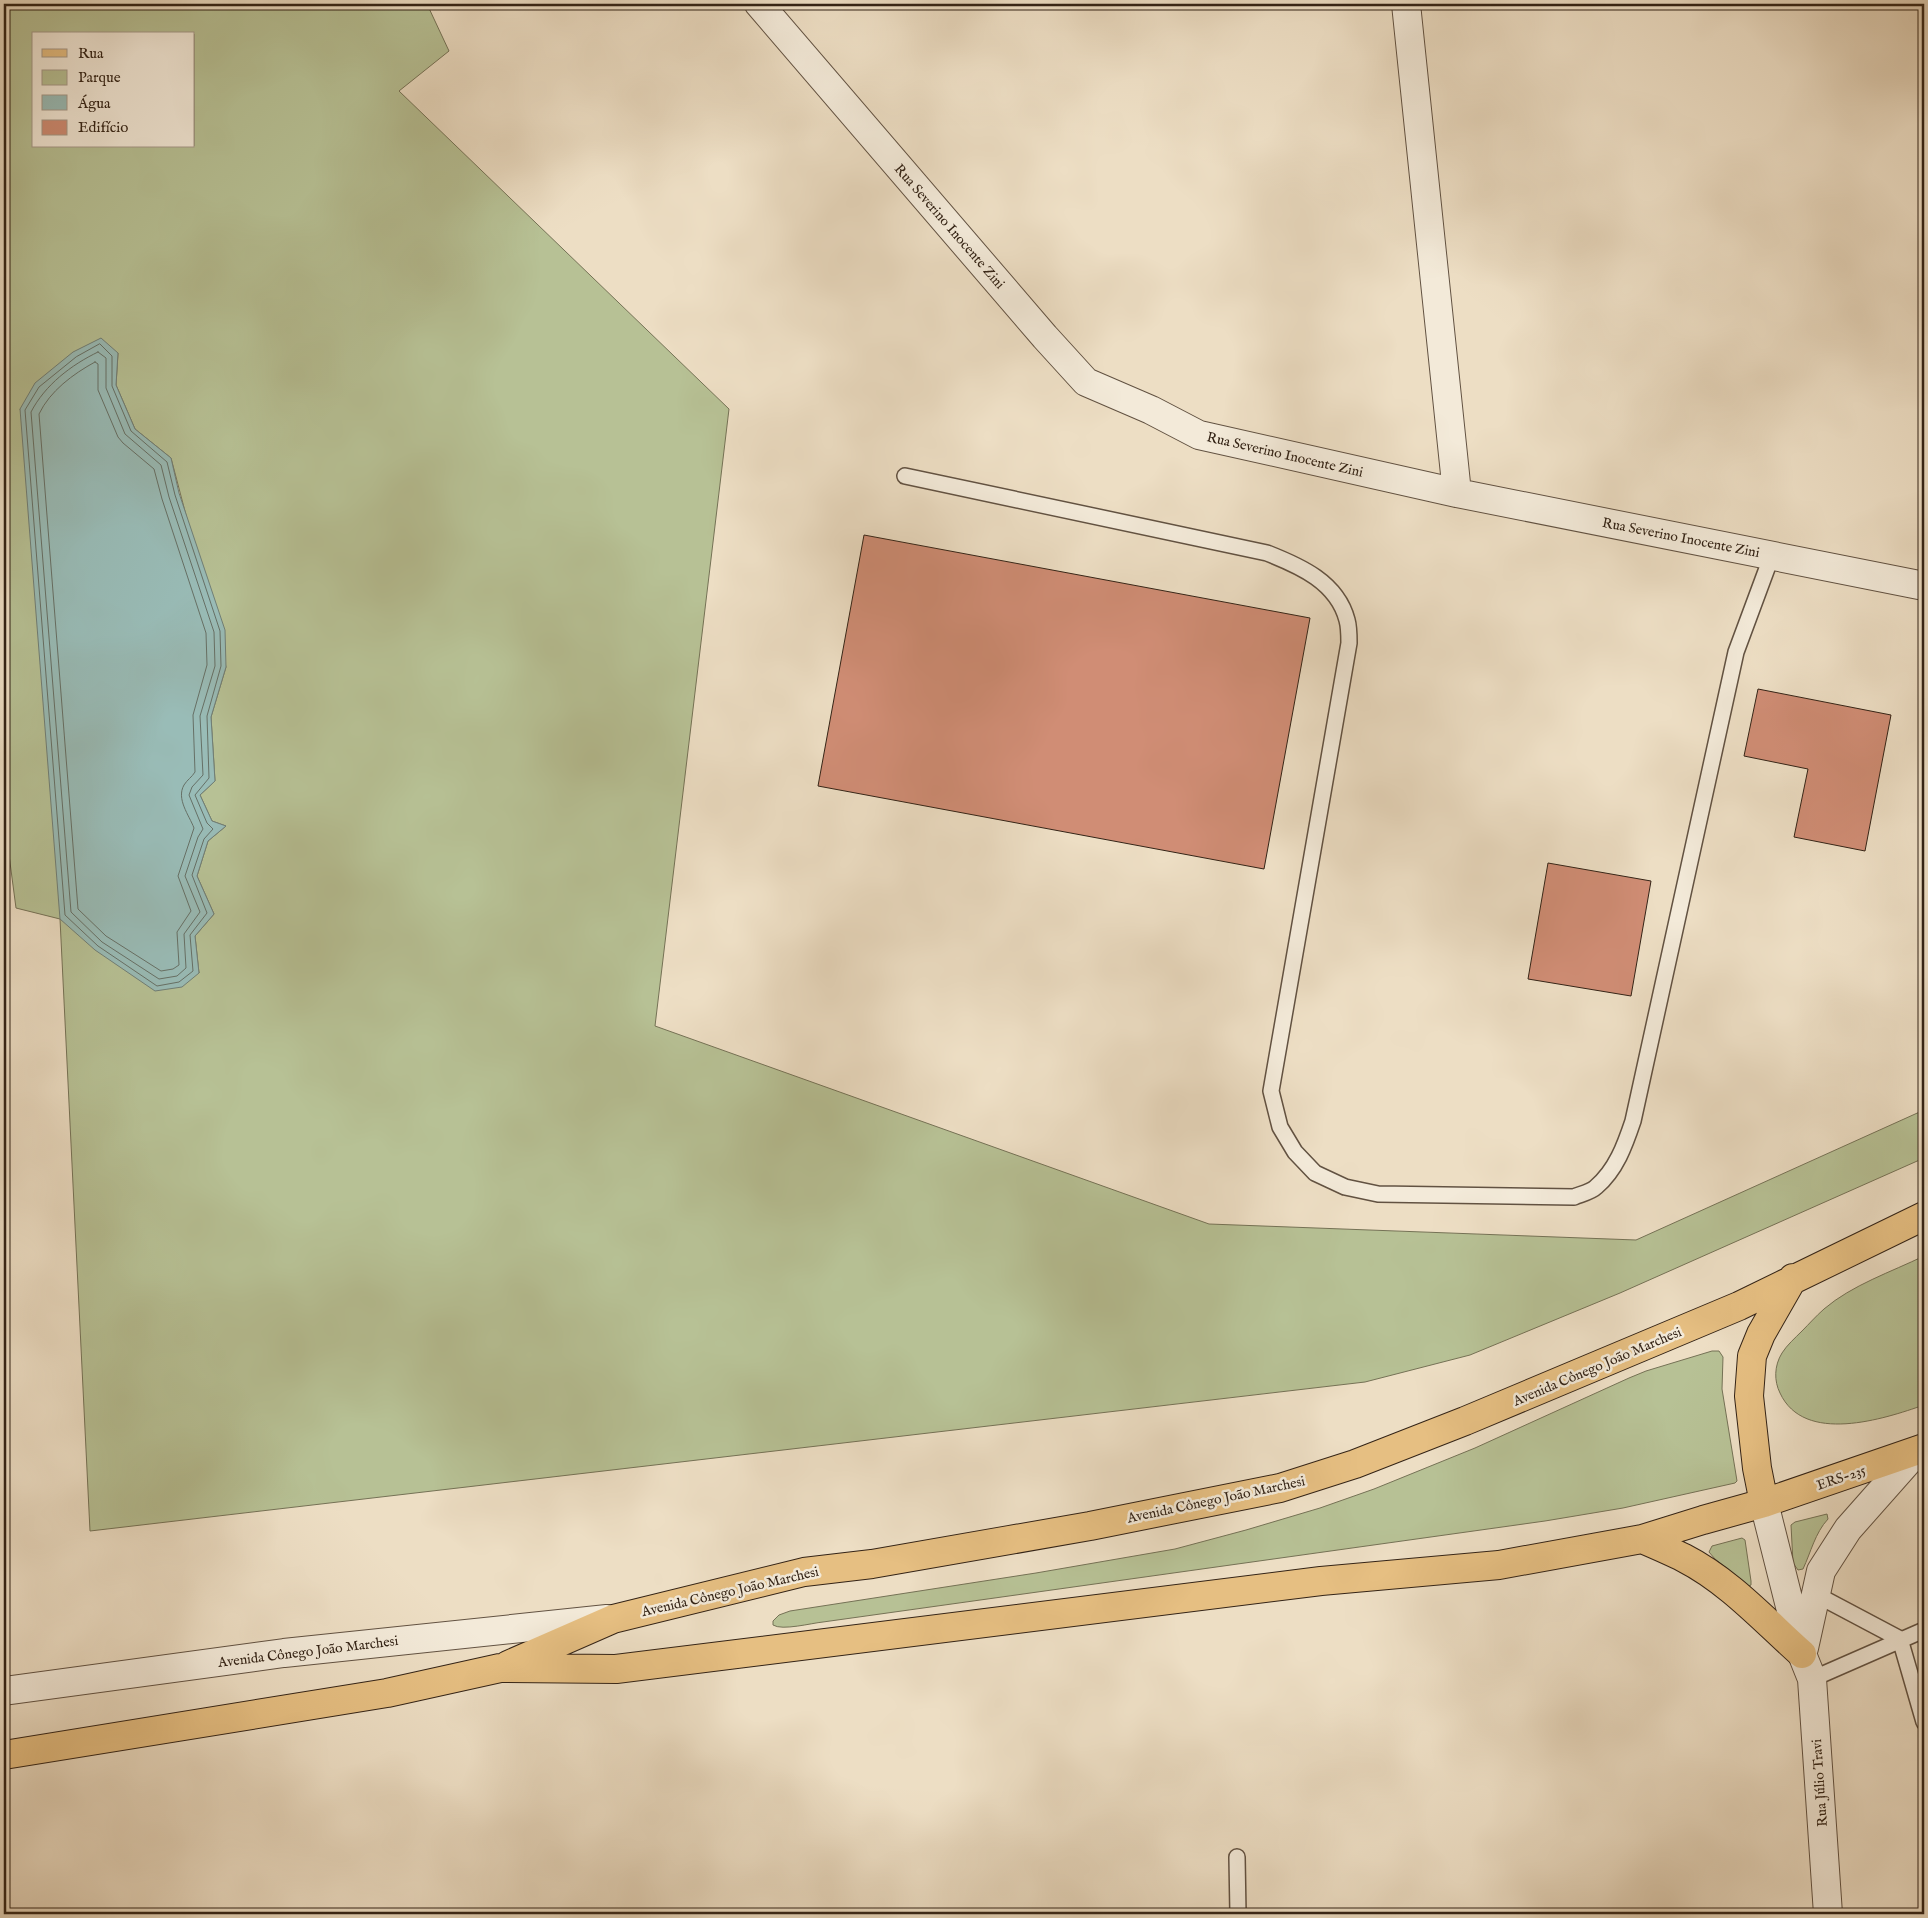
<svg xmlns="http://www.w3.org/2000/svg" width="1928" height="1918" font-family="'IM FELL English',serif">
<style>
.green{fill:#b7c195;stroke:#757256;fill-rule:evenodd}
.water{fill:#99bcb7;stroke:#707f77}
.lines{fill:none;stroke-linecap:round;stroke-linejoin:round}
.shore{stroke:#667066;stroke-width:1}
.building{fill:#d08d75;stroke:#332316}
.service-casing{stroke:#625242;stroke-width:18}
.minor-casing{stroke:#625242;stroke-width:30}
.tertiary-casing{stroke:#625242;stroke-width:30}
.primary-casing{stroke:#332316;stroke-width:30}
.service{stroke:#f3ead9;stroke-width:15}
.minor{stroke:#f3ead9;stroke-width:28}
.tertiary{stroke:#f3ead9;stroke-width:28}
.primary{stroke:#e6bf82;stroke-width:28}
.labels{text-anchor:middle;stroke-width:5;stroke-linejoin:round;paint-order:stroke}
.street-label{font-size:14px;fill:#332316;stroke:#f3ead9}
</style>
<rect width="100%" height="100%" fill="#eddec4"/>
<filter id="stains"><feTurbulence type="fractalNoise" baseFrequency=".004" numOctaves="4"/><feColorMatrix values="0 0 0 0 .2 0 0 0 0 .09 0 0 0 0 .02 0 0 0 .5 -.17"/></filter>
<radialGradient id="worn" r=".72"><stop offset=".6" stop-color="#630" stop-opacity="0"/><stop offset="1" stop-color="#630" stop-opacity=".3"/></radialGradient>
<path class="green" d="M4 4H427L449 51 399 91 729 409 655 1026 1209 1224 1636 1240 1924 1110V1158L1620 1293 1470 1355 1365 1382 90 1531 60 919 16 908 4 817ZM34 34H194V146H34ZM118 353 116 385 135 429 171 458 226 667 211 717 215 781 200 795 212 821 226 826 208 841 197 876 214 914 195 936 199 973 20 409Z
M1924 1256V1405C1884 1419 1804 1445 1780 1393 1774 1381 1774 1366 1782 1353 1787 1345 1795 1338 1802 1331 1809 1324 1816 1316 1824 1309 1852 1285 1891 1272 1924 1256Z
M1712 1351H1719L1723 1357 1722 1389 1737 1481 1735 1483 1623 1508 1545 1521 823 1622C812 1623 782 1631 773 1625V1621L779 1615 790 1611 1036 1573 1175 1549 1246 1530 1320 1508 1374 1489 1475 1448 1629 1378 1646 1371Z
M1827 1514 1828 1519C1815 1533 1811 1552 1803 1569L1798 1570 1793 1563 1791 1525 1795 1522Z
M1742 1538 1745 1540 1751 1581V1585L1749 1586 1715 1559 1709 1552 1712 1546Z"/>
<path class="water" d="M101 338 118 353 116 385 135 429 171 458 179 493 225 630 226 667 211 717 215 781 200 795 212 821 226 826 208 841 197 876 214 914 195 936 199 973 182 987 155 991 95 950 60 919 20 409 35 383 73 352Z"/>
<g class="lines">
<path class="shore" d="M100 344 112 356V386L131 431 167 462 175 495 220 631 221 666 207 716 209 778 195 795 207 823 213 829 204 839 192 875 207 913 190 935 193 971 179 982 157 986 98 946 65 915 25 410 39 387 76 357Z
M98 352 106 358V388L125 434 161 465 169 497 214 632 215 666 200 716 203 775 192 787 189 795 203 829 198 837 185 876 200 912 184 934 186 968 177 976 159 979 102 942 71 912 31 412C45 385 71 365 98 352Z
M95 362 98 364V390L118 437 123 443 154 469 162 499 206 633 207 665 193 715 195 772C192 777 187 780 184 785 176 799 189 815 194 828L178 876 191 911 177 932 179 965 173 969 161 971 106 936 78 909 39 414C50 391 73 374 95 362Z"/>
</g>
<path class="building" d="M864 535 1310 618 1264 869 818 786Z
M1758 689 1891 715 1865 851 1794 837 1808 769 1744 756Z
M1548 863 1651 881 1631 996 1528 979Z"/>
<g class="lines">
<defs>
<path id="service" d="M905 476 1267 553C1300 566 1337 582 1347 620 1349 627 1349 636 1349 643L1271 1091 1280 1127 1295 1152 1315 1173 1345 1187 1378 1194 1574 1197C1581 1194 1591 1192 1596 1187 1616 1170 1625 1145 1633 1121L1736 652 1772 555
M1815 1594 1900 1639 1924 1722
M1812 1679 1924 1630
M1237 1857 1238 1914"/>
<path id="minor" d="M759 4 1045 337 1086 382 1151 410 1199 435 1457 493 1924 586
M1406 4 1457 493
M4 1691 284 1653 607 1619"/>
<path id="tertiary" d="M1764 1503 1802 1654 1812 1679 1828 1914
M1804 1648 1821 1571 1848 1529 1917 1451"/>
<path id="primary" d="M1764 1503 1757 1468 1749 1396 1752 1356 1761 1334 1793 1278
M1642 1539C1656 1545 1670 1551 1684 1558 1729 1581 1765 1621 1802 1654
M508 1665 613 1619 804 1572 872 1564 1090 1526 1280 1488 1355 1464 1465 1421 1739 1306 1924 1216
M4 1755 387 1693 500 1668 616 1669 1321 1581 1499 1565 1642 1539 1703 1520 1764 1503 1924 1448"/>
</defs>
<use href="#service" class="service-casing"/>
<use href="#minor" class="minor-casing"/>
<use href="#tertiary" class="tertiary-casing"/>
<use href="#primary" class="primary-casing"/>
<use href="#service" class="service"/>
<use href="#minor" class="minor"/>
<use href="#tertiary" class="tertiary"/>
<use href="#primary" class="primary"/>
</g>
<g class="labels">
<g class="street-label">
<text transform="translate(950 226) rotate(49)" y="5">Rua Severino Inocente Zini</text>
<text transform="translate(1285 454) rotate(13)" y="5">Rua Severino Inocente Zini</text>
<text transform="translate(1681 537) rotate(11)" y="5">Rua Severino Inocente Zini</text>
<text transform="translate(1597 1366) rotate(-23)" y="5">Avenida Cônego João Marchesi</text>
<text transform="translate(1841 1477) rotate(-19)" y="5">ERS-235</text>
<text transform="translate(1216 1499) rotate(-12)" y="5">Avenida Cônego João Marchesi</text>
<text transform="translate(730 1591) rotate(-13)" y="5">Avenida Cônego João Marchesi</text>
<text transform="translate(308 1651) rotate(-7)" y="5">Avenida Cônego João Marchesi</text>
<text transform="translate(1819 1783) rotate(-94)" y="5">Rua Júlio Travi</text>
</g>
</g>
<rect width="1928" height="1918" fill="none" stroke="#eddec4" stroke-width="20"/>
<rect x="5" y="5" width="1918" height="1908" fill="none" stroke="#332316" stroke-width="2.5"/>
<rect x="10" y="10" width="1908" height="1898" fill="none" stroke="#332316"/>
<rect x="32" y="32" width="162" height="115" fill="#f3ead9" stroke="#a69a8b"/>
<rect x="42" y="49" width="25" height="8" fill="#e6bf82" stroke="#a69a8b"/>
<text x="78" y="58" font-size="15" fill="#332316">Rua</text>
<rect x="42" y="70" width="25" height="15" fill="#b7c195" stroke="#a69a8b"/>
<text x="78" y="82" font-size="15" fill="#332316">Parque</text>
<rect x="42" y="95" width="25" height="15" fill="#99bcb7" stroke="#a69a8b"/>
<text x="78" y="108" font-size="15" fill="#332316">Água</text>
<rect x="42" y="120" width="25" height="15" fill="#d08d75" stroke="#a69a8b"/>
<text x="78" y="132" font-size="15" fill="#332316">Edifício</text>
<rect width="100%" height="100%" filter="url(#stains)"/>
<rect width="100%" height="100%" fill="url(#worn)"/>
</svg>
